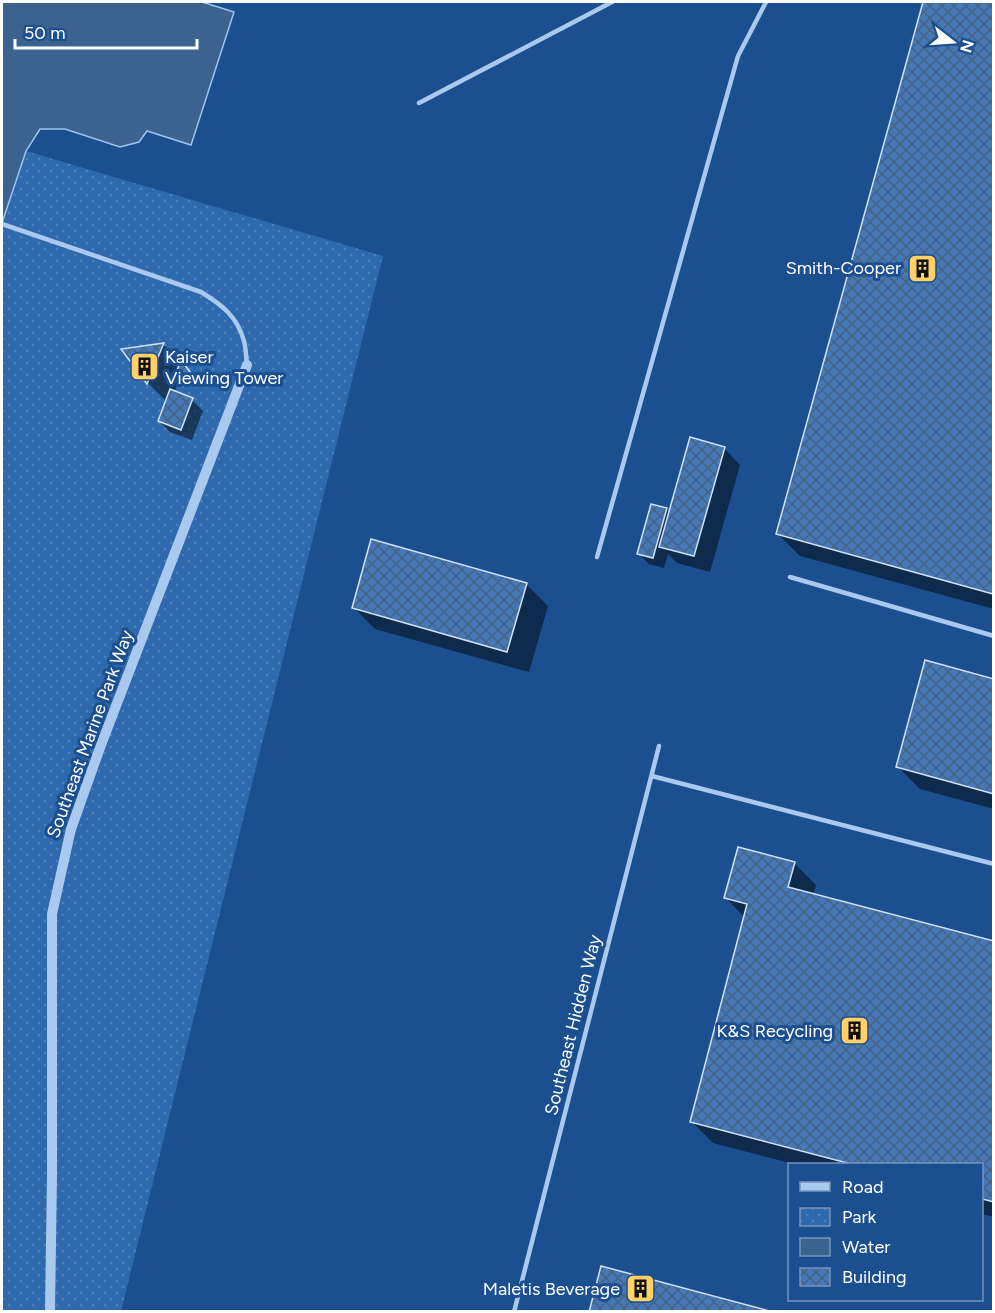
<svg xmlns="http://www.w3.org/2000/svg" width="995" height="1313" font-family="Figtree,sans-serif">
<style>
.park{fill:url(#park-dots)}
.water{fill:#3c6290;stroke:#9cc4f0;stroke-width:1.5}
.shadow{fill:#0007}
.building{fill:url(#building-cross-hatch);stroke:#cfe3fa;stroke-width:1.5}
.lines{fill:none;stroke-linecap:round;stroke-linejoin:round}
.service{stroke:#a9c9ee;stroke-width:4.5}
.tertiary{stroke:#a9c9ee;stroke-width:10}
.labels{text-anchor:middle;stroke-width:6;stroke-linejoin:round;paint-order:stroke}
.poi-label{font-size:18px;fill:#fff;stroke:#1b4f8f;text-anchor:end}
.street-label{font-size:18px;fill:#fff;stroke:#1b4f8f}
</style>
<defs>
<pattern id="park-dots" width="8" height="8" patternUnits="userSpaceOnUse" patternTransform="scale(1.5)"><rect width="8" height="8" fill="#2e69ad"/><path d="M2 2h.1M6 6h.1" fill="none" stroke="#4d80b9" stroke-width="1.8" stroke-linecap="round"/></pattern>
<pattern id="building-cross-hatch" width="8" height="8" patternUnits="userSpaceOnUse" patternTransform="scale(1.5)"><rect width="8" height="8" fill="#4478b7"/><path d="M0 0l8 8M0 8l8-8" fill="none" stroke="#486282"/></pattern>
</defs>
<rect width="100%" height="100%" fill="#1b4f8f"/>
<path class="park" d="M26 151 383 256 121 1311 2 1312V224Z"/>
<path class="water" d="M2 2H202L234 12 191 145 147 131 139 142 120 147 65 129H40L26 151 2 223Z"/>
<path class="shadow" d="M925 2H994V609L800 556 778 534Z
M163 344 186 367 198 382 178 387 177 386 174 392 192 400 203 411 192 440 170 432 159 421 167 402 148 383 123 351Z
M724 448 740 465 710 572 677 563 668 554 664 568 649 564 638 553 652 505 667 510 670 513Z
M526 584 548 606 529 672 375 629 353 607Z
M994 681V809L920 789 898 767Z
M794 863 816 885 813 895 994 942V1217L982 1214V1164H794L713 1143 691 1121 745 918 726 898Z"/>
<path class="building" d="M923 2H994L993 594 776 534Z
M164 343 161 350 147 384 121 349Z
M181 360 194 377 172 383Z
M170 389 193 398 181 430 158 421Z
M690 437 725 447 694 556 659 547Z
M651 504 667 508 653 558 637 554Z
M371 539 527 583 507 652 352 608Z
M925 660 994 679V794L896 767Z
M738 847 795 862 788 887 994 941V1202L982 1199V1164H851L690 1122 747 904 724 898Z
M601 1266 773 1312H589Z"/>
<g class="lines">
<path class="service" d="M419 103 612 2
M2 224 201 292C222 305 237 316 244 341 246 348 246 357 247 365
M597 557 738 56 766 2
M790 577 994 636
M652 776 994 864
M514 1312 659 746"/>
<path class="tertiary" d="M50 1312 52 1175V914L71 829 101 745 247 365"/>
</g>
<defs>
<symbol id="building-square" viewBox="-11 -11 22 22"><rect x="-9" y="-9" width="18" height="18" rx="4" fill="#ffd166" stroke="#1b4f8f"/><path d="M-4-6H4V6H1V3H-1V6H-4ZM-2.5-4.3h1.7v1.8h-1.7ZM.8-4.3h1.7v1.8H.8ZM-2.5-1h1.7V.8h-1.7ZM.8-1h1.7V.8H.8Z" fill="#111"/></symbol>
</defs>
<g fill-rule="evenodd">
<use href="#building-square" x="906" y="252" width="33" height="33"/>
<use href="#building-square" x="128" y="350" width="33" height="33"/>
<use href="#building-square" x="838" y="1014" width="33" height="33"/>
<use href="#building-square" x="624" y="1272" width="33" height="33"/>
</g>
<g class="labels">
<g class="poi-label">
<text x="901" y="274">Smith-Cooper</text>
<text x="165" y="363" text-anchor="start">Kaiser<tspan x="165" dy="21">Viewing Tower</tspan></text>
<text x="833" y="1037">K&amp;S Recycling</text>
<text x="620" y="1295">Maletis Beverage</text>
</g>
<g class="street-label">
<text transform="translate(90 734) rotate(-70)" y="6">Southeast Marine Park Way</text>
<text transform="translate(573 1025) rotate(-76)" y="6">Southeast Hidden Way</text>
</g>
</g>
<rect width="995" height="1313" fill="none" stroke="#ffffff" stroke-width="6"/>
<rect x="788" y="1163" width="195" height="138" fill="#1b4f8f" stroke="#7695bc" stroke-width="1.5"/>
<rect x="800" y="1182" width="30" height="9" fill="#a9c9ee" stroke="#7695bc" stroke-width="1.5"/>
<text x="842" y="1193" font-size="18" fill="#ffffff">Road</text>
<rect x="800" y="1208" width="30" height="18" fill="url(#park-dots)" stroke="#7695bc" stroke-width="1.5"/>
<text x="842" y="1223" font-size="18" fill="#ffffff">Park</text>
<rect x="800" y="1238" width="30" height="18" fill="#3c6290" stroke="#7695bc" stroke-width="1.5"/>
<text x="842" y="1253" font-size="18" fill="#ffffff">Water</text>
<rect x="800" y="1268" width="30" height="18" fill="url(#building-cross-hatch)" stroke="#7695bc" stroke-width="1.5"/>
<text x="842" y="1283" font-size="18" fill="#ffffff">Building</text>
<g transform="translate(953 42) rotate(107)" stroke="#1b4f8f" stroke-width="4.5" paint-order="stroke">
<path d="M0-4.5L10 22L0 15L-10 22Z" fill="#ffffff"/>
<text y="-9" font-size="16" font-weight="bold" text-anchor="middle" fill="#ffffff">N</text>
</g>
<path d="M15 39v9h182v-9" fill="none" stroke="#ffffff" stroke-width="3"/>
<text x="24" y="39" font-size="18" fill="#ffffff" stroke="#1b4f8f" stroke-width="4.5" paint-order="stroke">50 m</text>
</svg>
